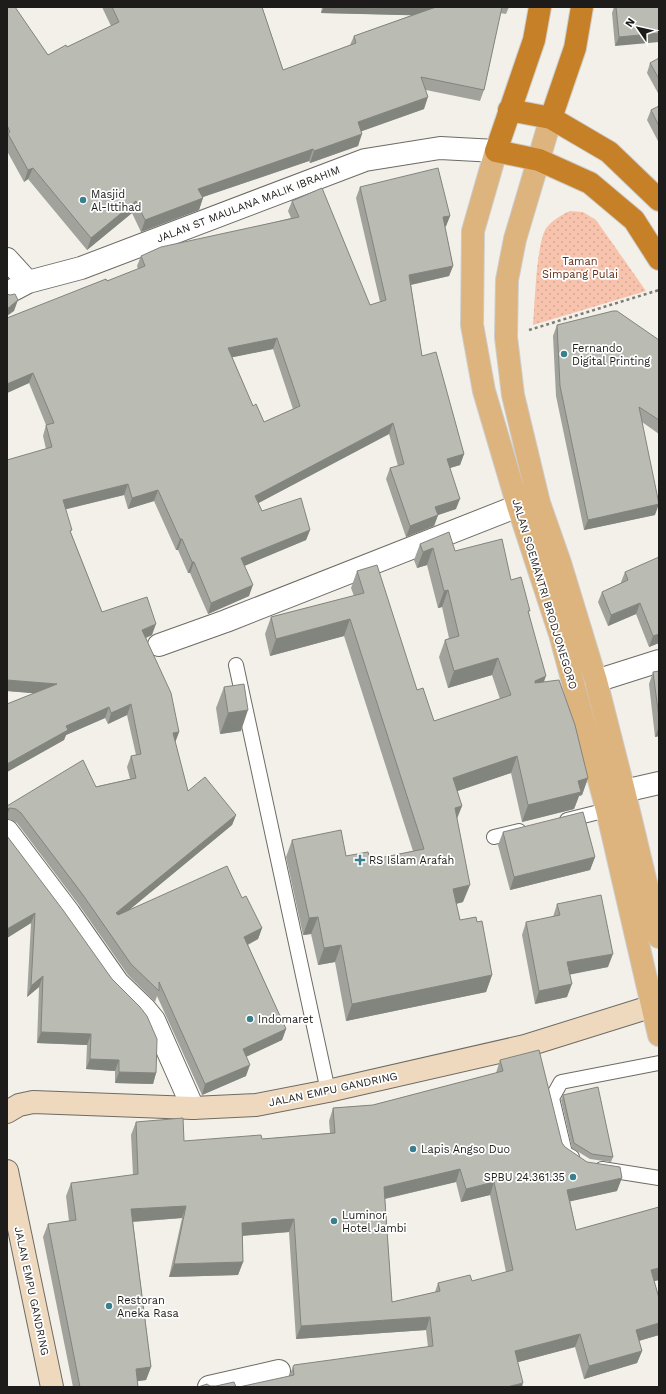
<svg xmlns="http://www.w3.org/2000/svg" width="666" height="1394" font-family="'Work Sans',sans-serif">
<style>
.green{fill:url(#green-dots)}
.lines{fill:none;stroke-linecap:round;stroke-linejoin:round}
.lane-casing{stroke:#6d6b64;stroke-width:16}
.street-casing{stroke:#6d6b64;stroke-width:24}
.secondary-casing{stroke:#6d6b64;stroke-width:24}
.primary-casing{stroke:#cdcdcd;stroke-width:24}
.highway-casing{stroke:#cdcdcd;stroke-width:24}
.path{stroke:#7e7c77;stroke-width:2.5;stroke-dasharray:3 3;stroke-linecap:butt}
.lane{stroke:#fff;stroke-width:14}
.street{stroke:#fff;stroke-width:22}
.secondary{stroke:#eed9be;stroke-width:22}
.primary{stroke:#ddb37e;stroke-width:22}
.highway{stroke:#c68128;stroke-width:22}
.wall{fill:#a0a29b;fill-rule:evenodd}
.shaded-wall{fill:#82847e}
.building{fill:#babcb4;stroke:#82847e;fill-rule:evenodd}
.poi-dot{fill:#3a7f8d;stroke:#fff;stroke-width:1.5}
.labels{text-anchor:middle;stroke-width:3.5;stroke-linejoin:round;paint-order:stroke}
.poi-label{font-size:11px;fill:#1d1c1a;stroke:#fff;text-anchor:start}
.street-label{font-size:11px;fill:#1d1c1a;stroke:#fff}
.park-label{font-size:11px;fill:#642d14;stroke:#fff}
</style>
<defs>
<pattern id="green-dots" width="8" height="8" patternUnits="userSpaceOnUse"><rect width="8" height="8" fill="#f8c3ad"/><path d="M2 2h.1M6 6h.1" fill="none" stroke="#d4a794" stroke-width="1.8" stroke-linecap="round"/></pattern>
</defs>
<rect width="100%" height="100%" fill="#f2f0e8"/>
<path class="green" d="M570 211 583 212 596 220 646 291 533 325C535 305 536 241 547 227 553 220 561 215 570 211Z"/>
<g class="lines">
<defs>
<path id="lane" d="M236 665 328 1091
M567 820 607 810
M494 837 519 831
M572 1157 565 1153 552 1098 561 1082 659 1063
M602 1169 659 1178"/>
<path id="street" d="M7 259 28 282
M7 293 28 282 81 268 365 160 440 148 496 151
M159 645 226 621 518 506
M596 681 659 661
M624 791 659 783
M7 831 69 913 118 983 145 1009 154 1020 193 1108
M209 1387 279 1371"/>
<path id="secondary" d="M7 1112 19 1105 33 1102 193 1108 256 1105 328 1091 525 1046 653 1006
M7 1171 52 1387"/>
<path id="primary" d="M551 118 515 239 507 280 506 337 513 395 539 503 560 563 596 681 624 791 659 937
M496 151 473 231 472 325 484 391 518 506 560 634 607 810 659 1035"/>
<path id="highway" d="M540 7 534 40 496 151 539 160 590 183 634 220 659 259
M509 110 551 118 609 152 659 200
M551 118 575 48 582 7"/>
</defs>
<use href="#lane" class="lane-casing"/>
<use href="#street" class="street-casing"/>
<use href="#secondary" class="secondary-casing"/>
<use href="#primary" class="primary-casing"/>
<use href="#highway" class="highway-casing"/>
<path class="path" d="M529 330 659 290"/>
<use href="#lane" class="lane"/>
<use href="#street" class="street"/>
<use href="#secondary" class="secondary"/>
<use href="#primary" class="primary"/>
<use href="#highway" class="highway"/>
</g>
<path class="wall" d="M7 7 48 55 67 47 111 26 102 7H262L283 70 350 45 354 36 412 15 321 13 322 7H509L506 14 500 13 484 90 480 101 426 90 424 109 361 131 358 146 310 163 309 161 203 197 199 210 141 232 132 213 87 250 28 179 24 182 7 151Z
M614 7H659L615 46 612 13Z
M659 58V95L647 73 650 63Z
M659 106V143L647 120 651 110Z
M360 187 450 216 446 226 445 227 453 266 449 276 411 285 422 356 464 454 460 465 450 468 456 509 438 515 434 526 406 537 386 479 390 468 398 466 389 434 258 503 262 511 310 530 306 540 244 566 249 596 208 614 190 573H188L178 550H176L154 501 128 509 124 495 65 509 71 533 102 612 152 635 146 638 179 732 175 742 188 791 236 815 232 825 128 911 242 898 262 928 258 939 248 945 286 1029 282 1040 246 1057V1076L202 1095 157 996 155 1002 128 975 79 905 17 823 12 820 7 819V806L130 779 127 767 131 756 136 755 127 715 108 724 105 718 66 735 64 740 7 772V704L34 693 7 691 46 449 43 436 46 425 29 383 7 393V318L107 281 138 269 137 266 141 256 291 218 288 211 292 201 370 305 380 302 356 198ZM273 349 293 409 264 422 253 406 232 357Z
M557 325 659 340V434L642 422 655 515 584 530 556 396 553 336Z
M420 544 455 551 511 580 529 613 544 681 588 778 582 795 579 796 574 809 522 822 511 773 457 791 462 806 457 819 463 902 456 904 460 920 477 922 492 975 486 992 346 1021 335 962 318 965 311 934 303 935 286 857 292 840 346 856 370 860 413 851 344 636 270 656 265 634 271 617 354 596 351 588 357 571 417 690 434 721 500 699 492 675 448 688 439 657 445 640 449 638 442 607 438 608 427 565 417 568 414 560Z
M625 572 659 643 649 647 636 614 608 626 598 602 602 592 621 583V582Z
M659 671V736L655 737 649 684 653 672Z
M224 687 241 731 220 734 216 708Z
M503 832 595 857 590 870 510 890 498 845Z
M7 836 156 1073 153 1084 115 1083V1071L86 1069 87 1045 37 1043 39 987 27 997 31 923 7 938Z
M557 904 608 967 570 974 567 997 535 1004 522 935 526 922 553 917Z
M500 1060 565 1147 617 1191 570 1201 576 1230 659 1207V1280L654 1281 659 1298V1335L639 1341 642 1351 637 1363 584 1379 575 1347 518 1362 289 1376 293 1367 428 1347 426 1330 296 1339 289 1232 243 1236V1262L238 1275 169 1277 182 1218 133 1222 151 1367 146 1380 137 1381 138 1387H73L43 1237 48 1224 69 1221 66 1196 71 1183 133 1175 131 1135 136 1122 184 1141 262 1139 330 1133 329 1121 333 1108 373 1105 496 1073ZM456 1182 461 1202 490 1195 506 1272 472 1281 438 1283 435 1292 392 1302 385 1199Z
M563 1095 613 1157 611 1162 590 1159 572 1148 561 1100Z"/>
<path class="shaded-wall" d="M324 7H443L439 16 321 13Z
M659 33V42L615 46 619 37Z
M428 97 424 109 354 134 358 122Z
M362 134 358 146 310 163 314 151Z
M313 149 309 161 194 200 198 189Z
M33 168 28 179 24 182 28 170Z
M203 198 199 210 141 232 145 220Z
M136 201 132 213 87 250 91 238Z
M450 216 446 226 439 228 443 217Z
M453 266 449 276 405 286 409 275Z
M18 300 14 311 7 316V309Z
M277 338 273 349 224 359 228 348Z
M33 373 29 383 7 393V384Z
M393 423 389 434 251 507 255 496Z
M464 454 460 465 443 470 447 459Z
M128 484 124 495 59 511 63 500Z
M158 490 154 501 128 509 132 498Z
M460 499 456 509 438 515 434 526 406 537 410 526 435 507Z
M659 504 655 515 584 530 588 520Z
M310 530 306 540 237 569 241 558Z
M180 539H182L178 550H176Z
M433 548 427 565 417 568 423 552Z
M192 562H194L190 573H188Z
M253 585 249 596 208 614 211 603Z
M448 590 442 607 438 608 444 591Z
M640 603 636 614 608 626 611 615Z
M350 619 344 636 270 656 276 639Z
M156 624 152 635 138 641 142 630Z
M659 634V643L649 647 653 636Z
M498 658 492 675 448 688 454 671Z
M546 676 540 693 535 681Z
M7 680 57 684 53 695 7 691Z
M131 704 127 715 108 724 111 713Z
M109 707 105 718 66 735 64 740 7 772V764L66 726Z
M248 710 241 731 220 734 228 713Z
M659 726V736L655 737Z
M179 732 175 743 173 733Z
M517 756 511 773 446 795 453 778Z
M588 778 582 795 579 796 574 809 522 822 528 805 578 781Z
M462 806 455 822V808Z
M10 808 7 815V809Z
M236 815 232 825 112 924 116 913Z
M595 857 590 870 510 890 514 877Z
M470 885 463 902 447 906 453 889Z
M35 913 31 923 7 938V929Z
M318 917 311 934 303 935 309 918Z
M262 928 258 939 240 948 244 937Z
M341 945 335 962 318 965 324 948Z
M613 954 608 967 563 976 567 962Z
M492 975 486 992 346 1021 352 1004Z
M43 976 39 987 27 997 31 986Z
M572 984 567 997 535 1004 539 991Z
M286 1029 282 1040 239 1060 243 1049Z
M41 1032 91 1034 87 1045 37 1043Z
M90 1059 119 1060 115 1071 86 1069Z
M250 1065 246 1076 202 1095 205 1084Z
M119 1072 156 1073 153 1084 115 1083Z
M460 1169 456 1182 379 1200 384 1187Z
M622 1178 617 1191 563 1203 567 1190Z
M494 1182 490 1195 461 1202 466 1189Z
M186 1206 182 1218 127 1222 131 1209Z
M294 1219 289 1232 238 1236 242 1223Z
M243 1262 238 1275 169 1277 174 1264Z
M659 1268V1280L646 1283 651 1270Z
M430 1317 426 1330 296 1339 301 1326Z
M659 1323V1335L631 1343 636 1330Z
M580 1334 575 1347 511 1364 515 1351Z
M642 1351 637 1363 584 1379 589 1366Z
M151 1367 146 1380 131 1382 136 1369Z
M523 1383 522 1387H507Z"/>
<path class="building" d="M7 7H15L48 55 66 45 67 47 119 22 112 7H262L283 70 356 43 354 36 436 7H502L484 90 421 77 428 97 358 122 362 134 314 151 313 149 198 189 203 198 145 220 136 201 91 238 33 168 28 170 8 134 10 132 7 125Z
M616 7H659V33L619 37Z
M659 58V79L650 63Z
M659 106V126L651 110Z
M438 168 450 216 443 217 453 266 409 275 422 356 436 352 464 454 447 459 460 499 435 507 438 515 410 526 390 468 404 464 393 423 255 496 262 511 301 498 310 530 241 558 253 585 211 603 194 562H192L182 539H180L158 490 132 498 128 484 63 500 72 530 70 531 102 612 147 597 156 624 142 630 171 693 179 732 173 733 188 791 205 777 236 815 116 913 118 915 227 866 242 898 246 896 262 928 244 937 286 1029 243 1049 250 1065 205 1084 159 982V991L131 964 83 895 21 813 16 809 10 808 7 809V806L83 760 96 787 136 778 131 756 141 754 131 704 111 713 109 707 66 726 68 730 7 764V704L57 684 7 680V460L52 447 46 425 54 423 33 373 7 384V318L106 279 107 281 145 266 141 256 161 247 299 217 292 201 322 188 370 305 386 300 360 187ZM277 338 300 406 264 422 256 404 253 406 228 348Z
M7 294 10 295 15 294 18 300 7 309Z
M613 311H617L659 340V420L639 407 659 504 588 520 560 386 557 325Z
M449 532 455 551 502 539 511 580 521 577 530 611H528L546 676 535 681V683L559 680 575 725 588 778 578 781 581 792 528 805 517 756 453 778 462 806 455 808 470 885 453 889 460 920 476 917 477 922 482 921 492 975 352 1004 341 945 324 948 318 917 309 918 292 840 341 830 346 856 368 852 370 860 424 849 350 619 276 639 271 617 364 593 357 571 377 565 417 690 423 688 434 721 511 695 498 658 454 671 445 640 459 636 448 590 444 591 433 548 423 552 420 544Z
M659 557V634L653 636 640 603 611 615 602 592 628 580 625 572Z
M659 671V718L653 672Z
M244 684 248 710 228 713 224 687Z
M583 812 595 857 514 877 503 832Z
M7 836 63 910 112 979 140 1007 147 1016 157 1039 156 1073 119 1072V1060L90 1059 91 1034 41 1032 43 976 31 986 35 913 7 929Z
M601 895 613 954 567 962 572 984 539 991 526 922 560 915 557 904Z
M539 1050 562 1143 565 1147 587 1162 620 1167 622 1178 567 1190 576 1230 659 1207V1268L651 1270 659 1298V1323L636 1330 642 1351 589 1366 580 1334 515 1351 523 1383 507 1387H239L294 1375 293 1367 294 1365 433 1346 430 1317 301 1326 294 1219 242 1223 243 1262 174 1264 186 1206 131 1209 151 1367 136 1369 138 1387H80L48 1224 76 1220 71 1183 138 1174 136 1122 183 1118 184 1141 261 1135 262 1139 335 1133 333 1108 373 1105 503 1071 500 1060ZM460 1169 466 1189 494 1182 513 1270 472 1281 470 1275 438 1283 440 1291 392 1302 384 1187Z
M598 1087 613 1157 592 1154 574 1143 563 1095Z
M234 1382 236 1387H198L207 1384 210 1386H216Z"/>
<g class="poi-dot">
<circle cx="83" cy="200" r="4"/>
<circle cx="564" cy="354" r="4"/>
<path d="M358 854h4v4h4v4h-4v4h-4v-4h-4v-4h4z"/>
<circle cx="250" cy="1019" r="4"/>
<circle cx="413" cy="1149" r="4"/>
<circle cx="573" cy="1177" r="4"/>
<circle cx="334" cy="1221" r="4"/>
<circle cx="109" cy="1306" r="4"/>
</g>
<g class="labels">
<g class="poi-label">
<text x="91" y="198">Masjid<tspan x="91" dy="13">Al-Ittihad</tspan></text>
<text x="572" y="352">Fernando<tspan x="572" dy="13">Digital Printing</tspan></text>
<text x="369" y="864">RS Islam Arafah</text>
<text x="258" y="1023">Indomaret</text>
<text x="421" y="1153">Lapis Angso Duo</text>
<text x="565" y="1181" text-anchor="end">SPBU 24.361.35</text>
<text x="342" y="1219">Luminor<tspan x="342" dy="13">Hotel Jambi</tspan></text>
<text x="117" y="1304">Restoran<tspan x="117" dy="13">Aneka Rasa</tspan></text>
</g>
<g class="street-label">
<text transform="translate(248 204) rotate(-21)" y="4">JALAN ST MAULANA MALIK IBRAHIM</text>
<text transform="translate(545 594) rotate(73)" y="4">JALAN SOEMANTRI BRODJONEGORO</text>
<text transform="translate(333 1089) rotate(-12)" y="4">JALAN EMPU GANDRING</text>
<text transform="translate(32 1291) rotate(78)" y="4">JALAN EMPU GANDRING</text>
</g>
<g class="park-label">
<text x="580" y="265">Taman<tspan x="580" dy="13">Simpang Pulai</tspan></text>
</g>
</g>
<rect width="666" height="1394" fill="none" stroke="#1d1c1a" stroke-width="16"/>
<g transform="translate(638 28) rotate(304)" stroke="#ffffff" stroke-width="3" paint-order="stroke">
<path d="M0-3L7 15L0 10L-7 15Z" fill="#1d1c1a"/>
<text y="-6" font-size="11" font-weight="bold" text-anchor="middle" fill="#1d1c1a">N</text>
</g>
</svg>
